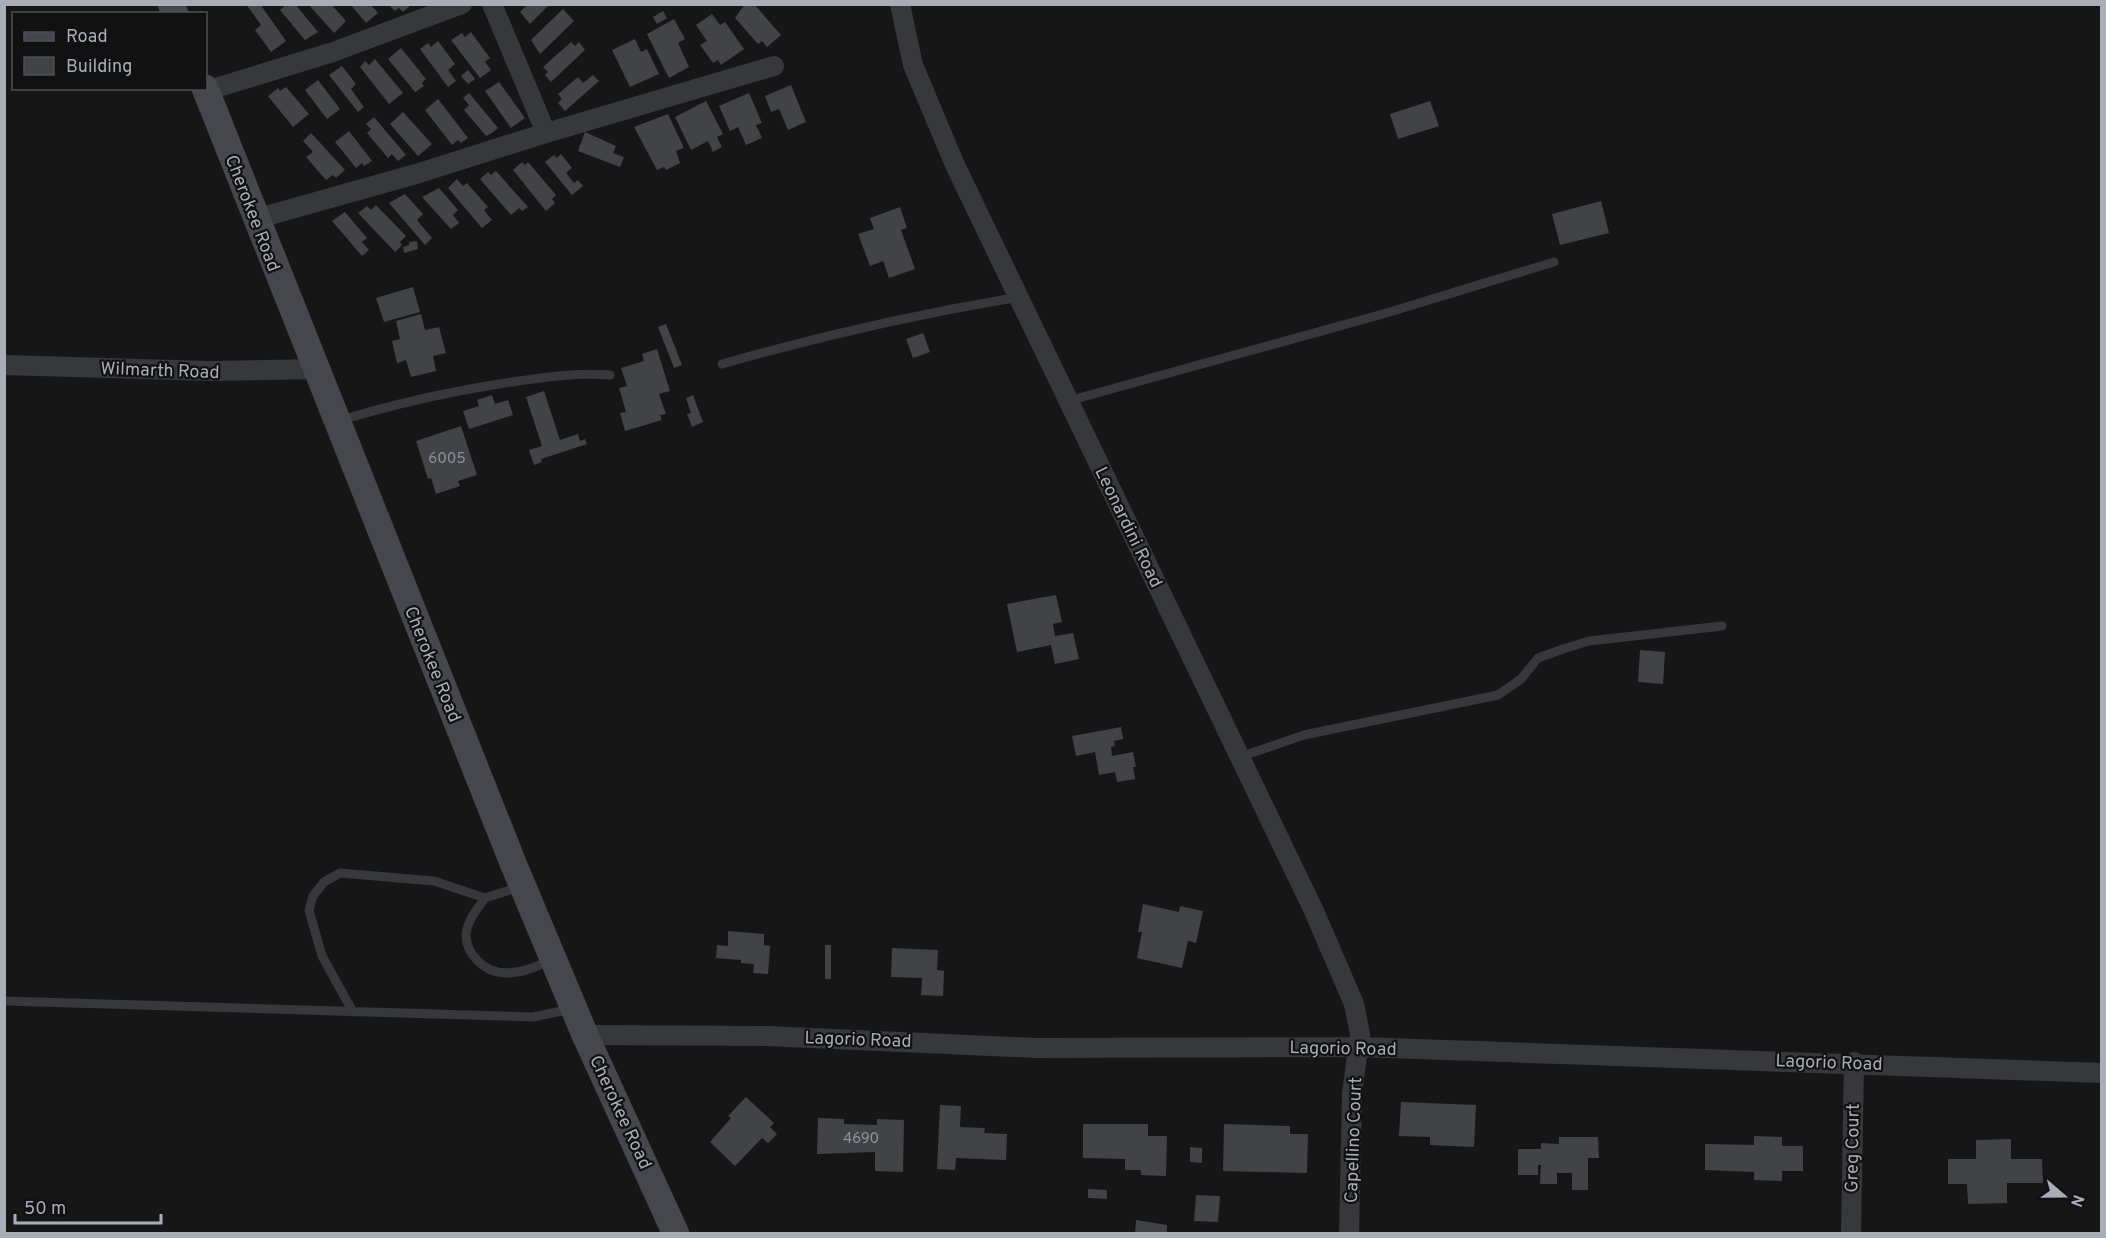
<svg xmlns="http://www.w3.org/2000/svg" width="2106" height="1238" font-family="Overpass,sans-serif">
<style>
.building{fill:#424347}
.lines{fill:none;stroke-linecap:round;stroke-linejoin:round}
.lane{stroke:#37383c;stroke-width:9}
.street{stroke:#37383c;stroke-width:20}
.secondary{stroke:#45474c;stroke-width:27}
.labels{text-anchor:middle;stroke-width:4.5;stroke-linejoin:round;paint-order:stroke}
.number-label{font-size:15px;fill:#8e929b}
.street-label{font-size:18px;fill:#a8adb7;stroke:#111112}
</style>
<rect width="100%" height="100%" fill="#161617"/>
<path class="building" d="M246 4H260L286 41 271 52 255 30 261 25Z
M287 4H295L318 32 305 40 280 10Z
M308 4H331L346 21 334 33Z
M350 4H370L378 13 366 23Z
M528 4H550L530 24 520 12Z
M745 4H754L781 35 767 47 762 41 758 44 735 18Z
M389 5H409L410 6 403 12 399 8 395 11Z
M563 9 574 21 540 54 531 40Z
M663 11 667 18 657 24 653 17Z
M712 14 720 25 725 22 744 49 721 65 718 60 713 63 700 45 707 41 696 25Z
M674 19 685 39 678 43 689 67 669 78 647 34Z
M471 32 490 58 485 62 491 70 480 78 451 40 462 33 465 37Z
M635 39 641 52 647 49 659 74 630 87 612 50Z
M438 41 455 64 448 70 456 81 448 87 420 49 428 43 431 47Z
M571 42 575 46 579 42 585 50 551 82 545 75 548 72 543 67Z
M401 48 426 79 422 83 424 86 415 92 388 59Z
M375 59 403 93 389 104 360 67 365 61 369 65Z
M342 66 356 84 351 89 364 107 358 112 329 75Z
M468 70 475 79 468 84 461 76Z
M593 75 599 81 565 111 558 103 562 99 558 94 578 77 583 83Z
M318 80 340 109 327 119 305 90Z
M499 82 525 118 511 128 485 91Z
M791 85 806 122 788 130 779 109 771 112 765 96Z
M286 87 309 114 293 127 268 96 278 88 280 91Z
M469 93 498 128 492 133 486 136 464 110 469 105 463 98Z
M749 93 762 123 756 125 762 138 746 145 738 127 730 131 719 106Z
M438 99 468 138 461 143 458 140 452 145 425 110Z
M706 101 723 134 717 137 722 147 713 152 708 141 691 150 675 117Z
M1430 101 1439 126 1398 139 1390 114Z
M403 112 432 144 418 156 390 124Z
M668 114 684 148 676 151 680 163 666 170 664 167 657 170 634 127Z
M374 117 406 155 398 161 392 154 388 158 367 133 371 129 366 124Z
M349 131 372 161 364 166 362 163 356 168 335 142Z
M585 132 616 146 613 153 624 157 620 167 578 151Z
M311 133 345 170 336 178 333 175 326 180 306 157 313 152 303 141Z
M561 154 572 168 566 173 574 183 578 180 583 186 572 195 545 162 554 155 557 158Z
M522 162 525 165 528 162 556 195 552 199 555 203 546 211 513 170Z
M496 171 528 207 522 211 519 208 511 215 480 179 488 172 491 175Z
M457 179 463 186 467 183 488 207 484 210 492 220 482 228 448 188Z
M439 188 458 210 453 215 459 223 451 229 422 197Z
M405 194 423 214 417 220 432 238 425 245 389 203Z
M1601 201 1609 233 1560 245 1552 214Z
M376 205 406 236 400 242 402 245 395 252 358 213 367 206 371 210Z
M900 207 907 228 901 230 915 269 889 278 883 261 870 266 858 234 874 229 870 218Z
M345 212 367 238 362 242 369 250 362 256 332 221Z
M417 241 418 249 404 253 403 247 409 245V242Z
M413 287 420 312 384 322 376 298Z
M421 314 425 330 439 327 446 353 433 356 436 371 411 377 406 360 397 363 392 341 400 339 396 321Z
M666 324 682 365 674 368 658 327Z
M923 333 930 352 913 358 906 339Z
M657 349 670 391 659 394 666 414 660 415 662 420 625 431 620 413 626 412 619 388 627 386 621 368 644 361 642 354Z
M544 391 560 440 578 434 580 441 585 439 587 444 541 459 542 462 534 465 529 450 542 446 526 397Z
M492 395 495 404 508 400 513 415 469 429 463 411 479 406 477 400Z
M693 395 703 422 692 427 687 414 691 413 686 398Z
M461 426 477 475 458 481 460 486 436 494 431 478 428 479 416 441Z
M1056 595 1062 622 1053 624 1055 636 1073 633 1079 659 1055 664 1051 645 1017 652 1007 604Z
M1640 650 1665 652 1663 684 1638 682Z
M1121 727 1123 739 1114 741 1115 746 1111 747 1112 756 1133 752 1136 767H1133L1135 779 1117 782 1115 772 1099 775 1095 752 1076 756 1072 736Z
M1143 904 1179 912 1180 906 1203 911 1196 943 1188 941 1182 968 1137 958 1142 932H1138Z
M728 931 764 934V945L770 946 768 974 753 973 754 964 741 963V960L716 958 717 945 728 946Z
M825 945H831V979H825Z
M892 948 938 950 937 970 944 971 943 996 921 995 922 978 891 977Z
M746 1097 774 1123 770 1127 777 1134 768 1143 762 1138 735 1166 710 1142 731 1118 728 1116Z
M1401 1102 1476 1105 1474 1147 1430 1145V1137L1399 1136Z
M940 1105 961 1106 960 1127 985 1128 984 1133 1007 1134 1006 1160 956 1158 955 1170 937 1169Z
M818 1118 844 1119V1124L877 1125V1119L904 1120 903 1172 875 1171V1152L817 1154Z
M1083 1124H1148V1136H1167L1166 1176 1141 1175V1170H1125V1159L1083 1158Z
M1224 1124 1290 1126V1134H1308L1307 1173 1223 1171Z
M1754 1136 1782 1137V1146H1803V1171H1782V1181L1754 1180V1172L1705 1170V1144L1754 1145Z
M1559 1137H1598L1599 1158H1588V1190H1572V1173H1557V1184H1540L1541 1165H1538V1175H1518V1149H1541V1143L1559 1144Z
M2011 1139V1159H2042L2043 1183H2007V1203L1968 1204 1967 1184H1948V1159H1976V1140Z
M1190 1147 1202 1148V1163L1190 1162Z
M1088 1189 1107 1190V1199L1088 1198Z
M1196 1195 1220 1196 1218 1222 1194 1221Z
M1136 1220 1167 1225V1234H1135Z"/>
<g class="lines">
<path class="lane" d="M722 364C820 336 918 314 1019 297
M1068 401 1383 314 1554 262
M339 421C393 404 448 392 505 383 540 378 575 372 610 375
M1240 757 1304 735 1498 695 1521 679 1538 658 1563 649 1589 641 1722 626
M485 898C477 909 467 921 466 935 466 945 471 954 477 960 497 982 527 972 550 960
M4 1001 533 1017 572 1009
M353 1012 322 956 309 910 313 896 324 882 340 873 434 881 485 898 519 887"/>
<path class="street" d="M492 4 546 133
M900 4 913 65 955 165 1314 911 1354 1004 1360 1034 1352 1093 1349 1234
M206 91 333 52 462 4
M255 219 416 174 546 133 774 66
M4 365 211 371 315 369
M585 1035 767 1036 1036 1048 1359 1047 2102 1073
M1851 1234 1854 1062"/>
<path class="secondary" d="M171 4 175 14
M205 88 513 863 585 1035 676 1234"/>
</g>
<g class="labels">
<g class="number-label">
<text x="447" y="463">6005</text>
<text x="861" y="1143">4690</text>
</g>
<g class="street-label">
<text transform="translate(253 213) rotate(69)" y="6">Cherokee Road</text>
<text transform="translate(160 370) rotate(2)" y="6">Wilmarth Road</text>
<text transform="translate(1129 527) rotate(64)" y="6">Leonardini Road</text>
<text transform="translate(433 664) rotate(68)" y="6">Cherokee Road</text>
<text transform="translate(858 1039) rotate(2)" y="6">Lagorio Road</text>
<text transform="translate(1343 1048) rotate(1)" y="6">Lagorio Road</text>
<text transform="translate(1829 1062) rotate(2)" y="6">Lagorio Road</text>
<text transform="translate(621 1112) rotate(65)" y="6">Cherokee Road</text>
<text transform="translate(1353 1140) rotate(-88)" y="6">Capellino Court</text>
<text transform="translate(1852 1148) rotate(-89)" y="6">Greg Court</text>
</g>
</g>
<rect width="2106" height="1238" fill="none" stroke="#a8adb7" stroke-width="12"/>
<rect x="12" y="12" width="195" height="78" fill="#111112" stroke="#4d4f54" stroke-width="1.5"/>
<rect x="24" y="32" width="30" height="9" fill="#45474c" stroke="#4d4f54" stroke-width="1.5"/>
<text x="66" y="42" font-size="18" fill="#a8adb7">Road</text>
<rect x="24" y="57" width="30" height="18" fill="#424347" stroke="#4d4f54" stroke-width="1.5"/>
<text x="66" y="72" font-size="18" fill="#a8adb7">Building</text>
<g transform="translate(2064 1196) rotate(110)" stroke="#111112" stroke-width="4.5" paint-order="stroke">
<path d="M0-4.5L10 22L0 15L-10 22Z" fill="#a8adb7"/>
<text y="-9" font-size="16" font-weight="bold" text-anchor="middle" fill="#a8adb7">N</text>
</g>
<path d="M15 1214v9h146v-9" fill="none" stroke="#a8adb7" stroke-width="3"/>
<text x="24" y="1214" font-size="18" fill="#a8adb7" stroke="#111112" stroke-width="4.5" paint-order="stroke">50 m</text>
</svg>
